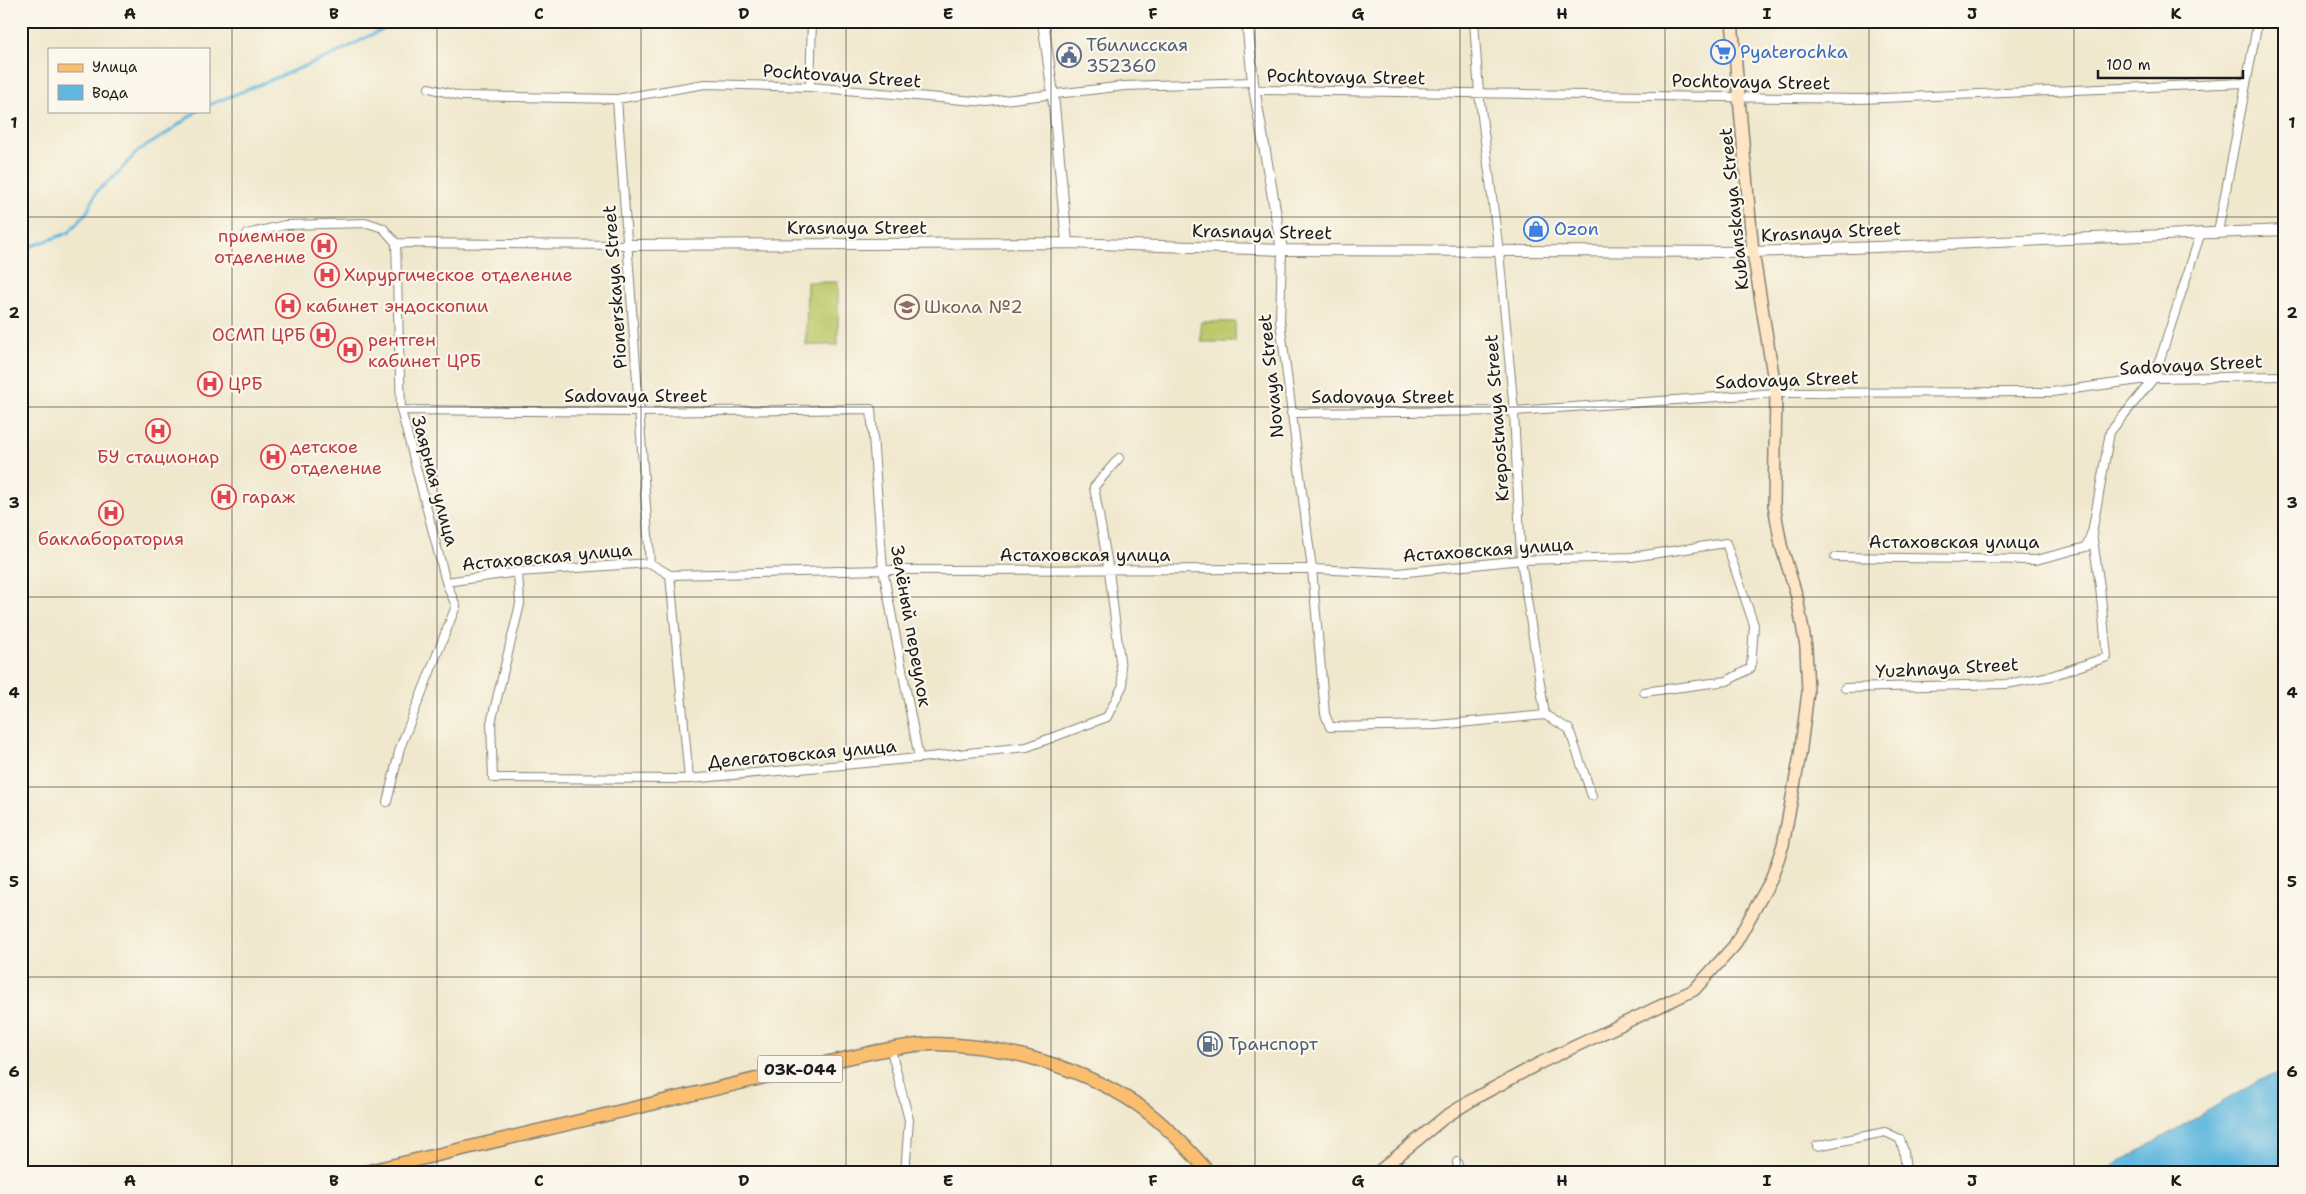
<svg xmlns="http://www.w3.org/2000/svg" width="2306" height="1194" font-family="'Shantell Sans',sans-serif">
<style>
.green{fill:#bbc96b;stroke:#6c7244}
.water{fill:#61b7de;stroke:#3e6a7d}
.lines{fill:none;stroke-linecap:round;stroke-linejoin:round}
.stream{stroke:#61b7de;stroke-width:3}
.minor-casing{stroke:#868274;stroke-width:10}
.tertiary-casing{stroke:#868274;stroke-width:12}
.secondary-casing{stroke:#868274;stroke-width:14}
.primary-casing{stroke:#868274;stroke-width:15}
.minor{stroke:#fff;stroke-width:8}
.tertiary{stroke:#fff;stroke-width:10}
.secondary{stroke:#fde5c5;stroke-width:11}
.primary{stroke:#fbbe6e;stroke-width:12}
.grid{fill:none;stroke:#1c1c1c;stroke-width:1;stroke-opacity:0.55}
.labels{text-anchor:middle;stroke-width:4.5;stroke-linejoin:round;paint-order:stroke}
.shield{fill:#fbf7ec;stroke:#5f5e5a;stroke-width:1}
.shield-label{font-size:16px;font-weight:bold;fill:#1c1c1c}
.service-label{font-size:18px;fill:#4e5e75;stroke:#fbf7ec;text-anchor:start}
.shop-label{font-size:18px;fill:#366cbe;stroke:#fbf7ec;text-anchor:start}
.street-label{font-size:18px;fill:#1c1c1c;stroke:#fbf7ec}
.health-label{font-size:18px;fill:#be3a42;stroke:#fbf7ec;text-anchor:start}
.education-label{font-size:18px;fill:#785e54;stroke:#fbf7ec;text-anchor:start}
.neatline{fill:none;stroke:#1c1c1c;stroke-width:2}
.grid-label{font-size:16px;text-anchor:middle;font-weight:bold;fill:#1c1c1c}
</style>
<rect width="100%" height="100%" fill="#fbf7ec"/>
<filter id="ink" filterUnits="userSpaceOnUse"><feTurbulence type="fractalNoise" baseFrequency=".02" numOctaves="2"/><feDisplacementMap in="SourceGraphic" scale="10" xChannelSelector="R" yChannelSelector="G"/><feConvolveMatrix kernelMatrix="1 2 1 2 8 2 1 2 1" color-interpolation-filters="sRGB"/></filter>
<filter id="wash" filterUnits="userSpaceOnUse"><feTurbulence type="fractalNoise" baseFrequency=".0096" numOctaves="4" result="noise"/><feDisplacementMap in="SourceGraphic" scale="20" xChannelSelector="R" yChannelSelector="G"/><feGaussianBlur stdDeviation="1.12" result="paint"/><feColorMatrix in="noise" values="0 0 0 0 0 0 0 0 0 0 0 0 0 0 0 0 0 1.4 0 .05"/><feComposite in="paint" operator="in"/></filter>
<g filter="url(#wash)">
<rect width="100%" height="100%" fill="#f0e8cd"/>
<path class="green" d="M807 282H838V345H806Z
M1201 322H1235V342H1201Z"/>
<path class="water" d="M2285 1071V1173H2101L2262 1079Z"/>
<g class="lines">
<path class="stream" d="M209 105 335 54 377 32 405 21
M21 250 68 233 87 212 97 191 116 175 138 151 166 134 197 111"/>
</g>
</g>
<g filter="url(#ink)">
<g class="lines">
<defs>
<path id="minor" d="M1474 21 1479 93 1499 252 1514 411 1521 560 1545 715 1569 729 1592 796
M810 87 812 21
M429 88 460 96 617 99 705 84 810 87 987 102 1125 86 1253 82
M1256 90 1860 99 2245 83
M617 99 650 563
M2218 232 2258 21
M247 234 285 225 368 223 383 228 396 243 627 245
M1282 250 1280 321 1312 569 1325 714 1330 727 1437 725 1545 715
M401 410 640 412 871 409 883 570 919 758
M1291 413 1514 411 1776 393 2052 392 2154 378 2285 376
M1835 557 2036 560 2086 547 2091 534
M518 572 520 604 491 723 493 778 689 779 919 758 1027 747 1107 717 1123 685 1109 571 1094 487 1119 458
M670 575 689 779
M446 582 518 572 650 563 670 575 883 570 1312 569 1398 573 1521 560 1631 557 1726 543 1754 625 1751 668 1727 681 1644 692
M1845 688 2006 684 2051 676 2107 657 2100 587 2092 533 2110 432 2154 378 2201 232
M387 802 400 748 456 606 446 582 401 410 396 243
M891 1050 909 1120 905 1173
M1817 1146 1885 1132 1900 1139 1904 1152 1906 1173
M1457 1162 1460 1173"/>
<path id="tertiary" d="M1043 21 1053 95 1067 243
M1247 21 1253 82 1282 250
M627 245 1067 243 1282 250 1753 252 2285 230"/>
<path id="secondary" d="M1377 1173 1445 1117 1477 1097 1540 1063 1694 990 1734 946 1771 880 1783 845 1800 755 1808 692 1806 647 1797 597 1781 545 1774 505 1776 393 1753 252 1732 21"/>
<path id="primary" d="M361 1173 824 1063C860 1056 899 1044 936 1044 1005 1045 1080 1067 1138 1105 1165 1124 1188 1148 1209 1173"/>
</defs>
<use href="#minor" class="minor-casing"/>
<use href="#tertiary" class="tertiary-casing"/>
<use href="#secondary" class="secondary-casing"/>
<use href="#primary" class="primary-casing"/>
<use href="#minor" class="minor"/>
<use href="#tertiary" class="tertiary"/>
<use href="#secondary" class="secondary"/>
<use href="#primary" class="primary"/>
</g>
</g>
<path class="grid" d="M232 21V1173M437 21V1173M641 21V1173M846 21V1173M1051 21V1173M1255 21V1173M1460 21V1173M1665 21V1173M1869 21V1173M2074 21V1173M21 217H2285M21 407H2285M21 597H2285M21 787H2285M21 977H2285"/>
<defs>
<symbol id="supermarket-ring" viewBox="-11 -11 22 22"><circle r="9.5" fill="#fbf7ec" stroke="#3f7fe0" stroke-width="1.5"/><path d="M-6-5.5h2.5l.6 2H6L4.5 2H-2.5L-4.4-4H-6ZM-1.5 3.2a1.3 1.3 0 1 0 .1 0ZM3 3.2a1.3 1.3 0 1 0 .1 0Z" fill="#3f7fe0"/></symbol>
<symbol id="civic-ring" viewBox="-11 -11 22 22"><circle r="9.5" fill="#fbf7ec" stroke="#5c6f8a" stroke-width="1.5"/><path d="M-.6-6.5H3V-4.5H.6V-3L4-1V1h2V6H-6V1h2V-1L-.6-3ZM-1.2 2.5V6h2.4V2.5Z" fill="#5c6f8a"/></symbol>
<symbol id="shop-ring" viewBox="-11 -11 22 22"><circle r="9.5" fill="#fbf7ec" stroke="#3f7fe0" stroke-width="1.5"/><path d="M-5-2.5h2.3a2.7 3.5 0 0 1 5.4 0H5L5.5 6h-11ZM-1.5-2.5h3a1.5 2.3 0 0 0-3 0Z" fill="#3f7fe0"/></symbol>
<symbol id="hospital-ring" viewBox="-11 -11 22 22"><circle r="9.5" fill="#fbf7ec" stroke="#e0444e" stroke-width="1.5"/><path d="M-5-5h3v3.5h4V-5h3V5h-3V1.5h-4V5h-3Z" fill="#e0444e"/></symbol>
<symbol id="school-ring" viewBox="-11 -11 22 22"><circle r="9.5" fill="#fbf7ec" stroke="#8d6e63" stroke-width="1.5"/><path d="M0-5L7-2L0 1L-7-2ZM-4 1L0 2.5L4 1V4Q0 6-4 4Z" fill="#8d6e63"/></symbol>
<symbol id="fuel-ring" viewBox="-11 -11 22 22"><circle r="9.5" fill="#fbf7ec" stroke="#5c6f8a" stroke-width="1.5"/><path d="M-5.5-6h7V0h2V4h1.3V-2.5L3-4.5l.8-.8L6-3V5H2.5V1h-1V6h-7ZM-4.2-4.7v3.2H.2V-4.7Z" fill="#5c6f8a"/></symbol>
</defs>
<g fill-rule="evenodd">
<use href="#supermarket-ring" x="1709" y="38" width="28" height="28"/>
<use href="#civic-ring" x="1055" y="41" width="28" height="28"/>
<use href="#shop-ring" x="1522" y="215" width="28" height="28"/>
<use href="#hospital-ring" x="310" y="232" width="28" height="28"/>
<use href="#hospital-ring" x="313" y="261" width="28" height="28"/>
<use href="#hospital-ring" x="274" y="292" width="28" height="28"/>
<use href="#school-ring" x="893" y="293" width="28" height="28"/>
<use href="#hospital-ring" x="309" y="321" width="28" height="28"/>
<use href="#hospital-ring" x="336" y="336" width="28" height="28"/>
<use href="#hospital-ring" x="196" y="370" width="28" height="28"/>
<use href="#hospital-ring" x="144" y="417" width="28" height="28"/>
<use href="#hospital-ring" x="259" y="443" width="28" height="28"/>
<use href="#hospital-ring" x="210" y="483" width="28" height="28"/>
<use href="#hospital-ring" x="97" y="499" width="28" height="28"/>
<use href="#fuel-ring" x="1196" y="1030" width="28" height="28"/>
</g>
<g class="labels">
<rect class="shield" x="757.5" y="1055.5" width="85" height="27" rx="4"/>
<g class="shield-label">
<text x="800" y="1075">03К-044</text>
</g>
<g class="service-label">
<text x="1086" y="51">Тбилисская<tspan x="1086" dy="21">352360</tspan></text>
<text x="1228" y="1050">Транспорт</text>
</g>
<g class="shop-label">
<text x="1740" y="58">Pyaterochka</text>
<text x="1554" y="235">Ozon</text>
</g>
<g class="street-label">
<text transform="translate(842 76) rotate(4)" y="6">Pochtovaya Street</text>
<text transform="translate(1346 77) rotate(1)" y="6">Pochtovaya Street</text>
<text transform="translate(1751 82) rotate(1)" y="6">Pochtovaya Street</text>
<text transform="translate(1734 209) rotate(-96)" y="6">Kubanskaya Street</text>
<text x="857" y="234">Krasnaya Street</text>
<text transform="translate(1262 232) rotate(1)" y="6">Krasnaya Street</text>
<text transform="translate(1831 232) rotate(-3)" y="6">Krasnaya Street</text>
<text transform="translate(615 287) rotate(-94)" y="6">Pionerskaya Street</text>
<text transform="translate(2191 365) rotate(-3)" y="6">Sadovaya Street</text>
<text transform="translate(1271 376) rotate(-96)" y="6">Novaya Street</text>
<text transform="translate(1787 380) rotate(-2)" y="6">Sadovaya Street</text>
<text x="636" y="402">Sadovaya Street</text>
<text x="1383" y="403">Sadovaya Street</text>
<text transform="translate(1497 418) rotate(-94)" y="6">Krepostnaya Street</text>
<text transform="translate(435 481) rotate(75)" y="6">Заярная улица</text>
<text x="1954" y="548">Астаховская улица</text>
<text transform="translate(1488 550) rotate(-4)" y="6">Астаховская улица</text>
<text x="1085" y="561">Астаховская улица</text>
<text transform="translate(547 557) rotate(-5)" y="6">Астаховская улица</text>
<text transform="translate(911 626) rotate(80)" y="6">Зелёный переулок</text>
<text transform="translate(1947 668) rotate(-3)" y="6">Yuzhnaya Street</text>
<text transform="translate(802 754) rotate(-5)" y="6">Делегатовская улица</text>
</g>
<g class="health-label">
<text x="306" y="242" text-anchor="end">приемное<tspan x="306" dy="21">отделение</tspan></text>
<text x="344" y="281">Хирургическое отделение</text>
<text x="306" y="312">кабинет эндоскопии</text>
<text x="306" y="341" text-anchor="end">ОСМП ЦРБ</text>
<text x="368" y="346">рентген<tspan x="368" dy="21">кабинет ЦРБ</tspan></text>
<text x="228" y="390">ЦРБ</text>
<text x="290" y="453">детское<tspan x="290" dy="21">отделение</tspan></text>
<text x="158" y="463" text-anchor="middle">БУ стационар</text>
<text x="242" y="503">гараж</text>
<text x="111" y="545" text-anchor="middle">баклаборатория</text>
</g>
<g class="education-label">
<text x="924" y="313">Школа №2</text>
</g>
</g>
<rect width="2306" height="1194" fill="none" stroke="#fbf7ec" stroke-width="55"/>
<rect x="48" y="48" width="162" height="65" fill="#fbf7ec" stroke="#a29f99"/>
<rect x="58" y="64" width="25" height="8" fill="#fbbe6e" stroke="#a29f99"/>
<text x="92" y="72" font-size="15" fill="#1c1c1c">Улица</text>
<rect x="58" y="85" width="25" height="15" fill="#61b7de" stroke="#a29f99"/>
<text x="92" y="98" font-size="15" fill="#1c1c1c">Вода</text>
<path d="M2098 70v8h145v-8" fill="none" stroke="#1c1c1c" stroke-width="2.5"/>
<text x="2106" y="70" font-size="15" fill="#1c1c1c" stroke="#fbf7ec" stroke-width="4" paint-order="stroke">100 m</text>
<rect x="28" y="28" width="2250" height="1138" class="neatline"/>
<g class="grid-label">
<text x="130" y="19">A</text>
<text x="334" y="19">B</text>
<text x="539" y="19">C</text>
<text x="744" y="19">D</text>
<text x="948" y="19">E</text>
<text x="1153" y="19">F</text>
<text x="1358" y="19">G</text>
<text x="1562" y="19">H</text>
<text x="1767" y="19">I</text>
<text x="1972" y="19">J</text>
<text x="2176" y="19">K</text>
<text x="14" y="128">1</text>
<text x="2292" y="128">1</text>
<text x="14" y="318">2</text>
<text x="2292" y="318">2</text>
<text x="14" y="508">3</text>
<text x="2292" y="508">3</text>
<text x="14" y="698">4</text>
<text x="2292" y="698">4</text>
<text x="14" y="887">5</text>
<text x="2292" y="887">5</text>
<text x="14" y="1077">6</text>
<text x="2292" y="1077">6</text>
<text x="130" y="1186">A</text>
<text x="334" y="1186">B</text>
<text x="539" y="1186">C</text>
<text x="744" y="1186">D</text>
<text x="948" y="1186">E</text>
<text x="1153" y="1186">F</text>
<text x="1358" y="1186">G</text>
<text x="1562" y="1186">H</text>
<text x="1767" y="1186">I</text>
<text x="1972" y="1186">J</text>
<text x="2176" y="1186">K</text>
</g>
</svg>
